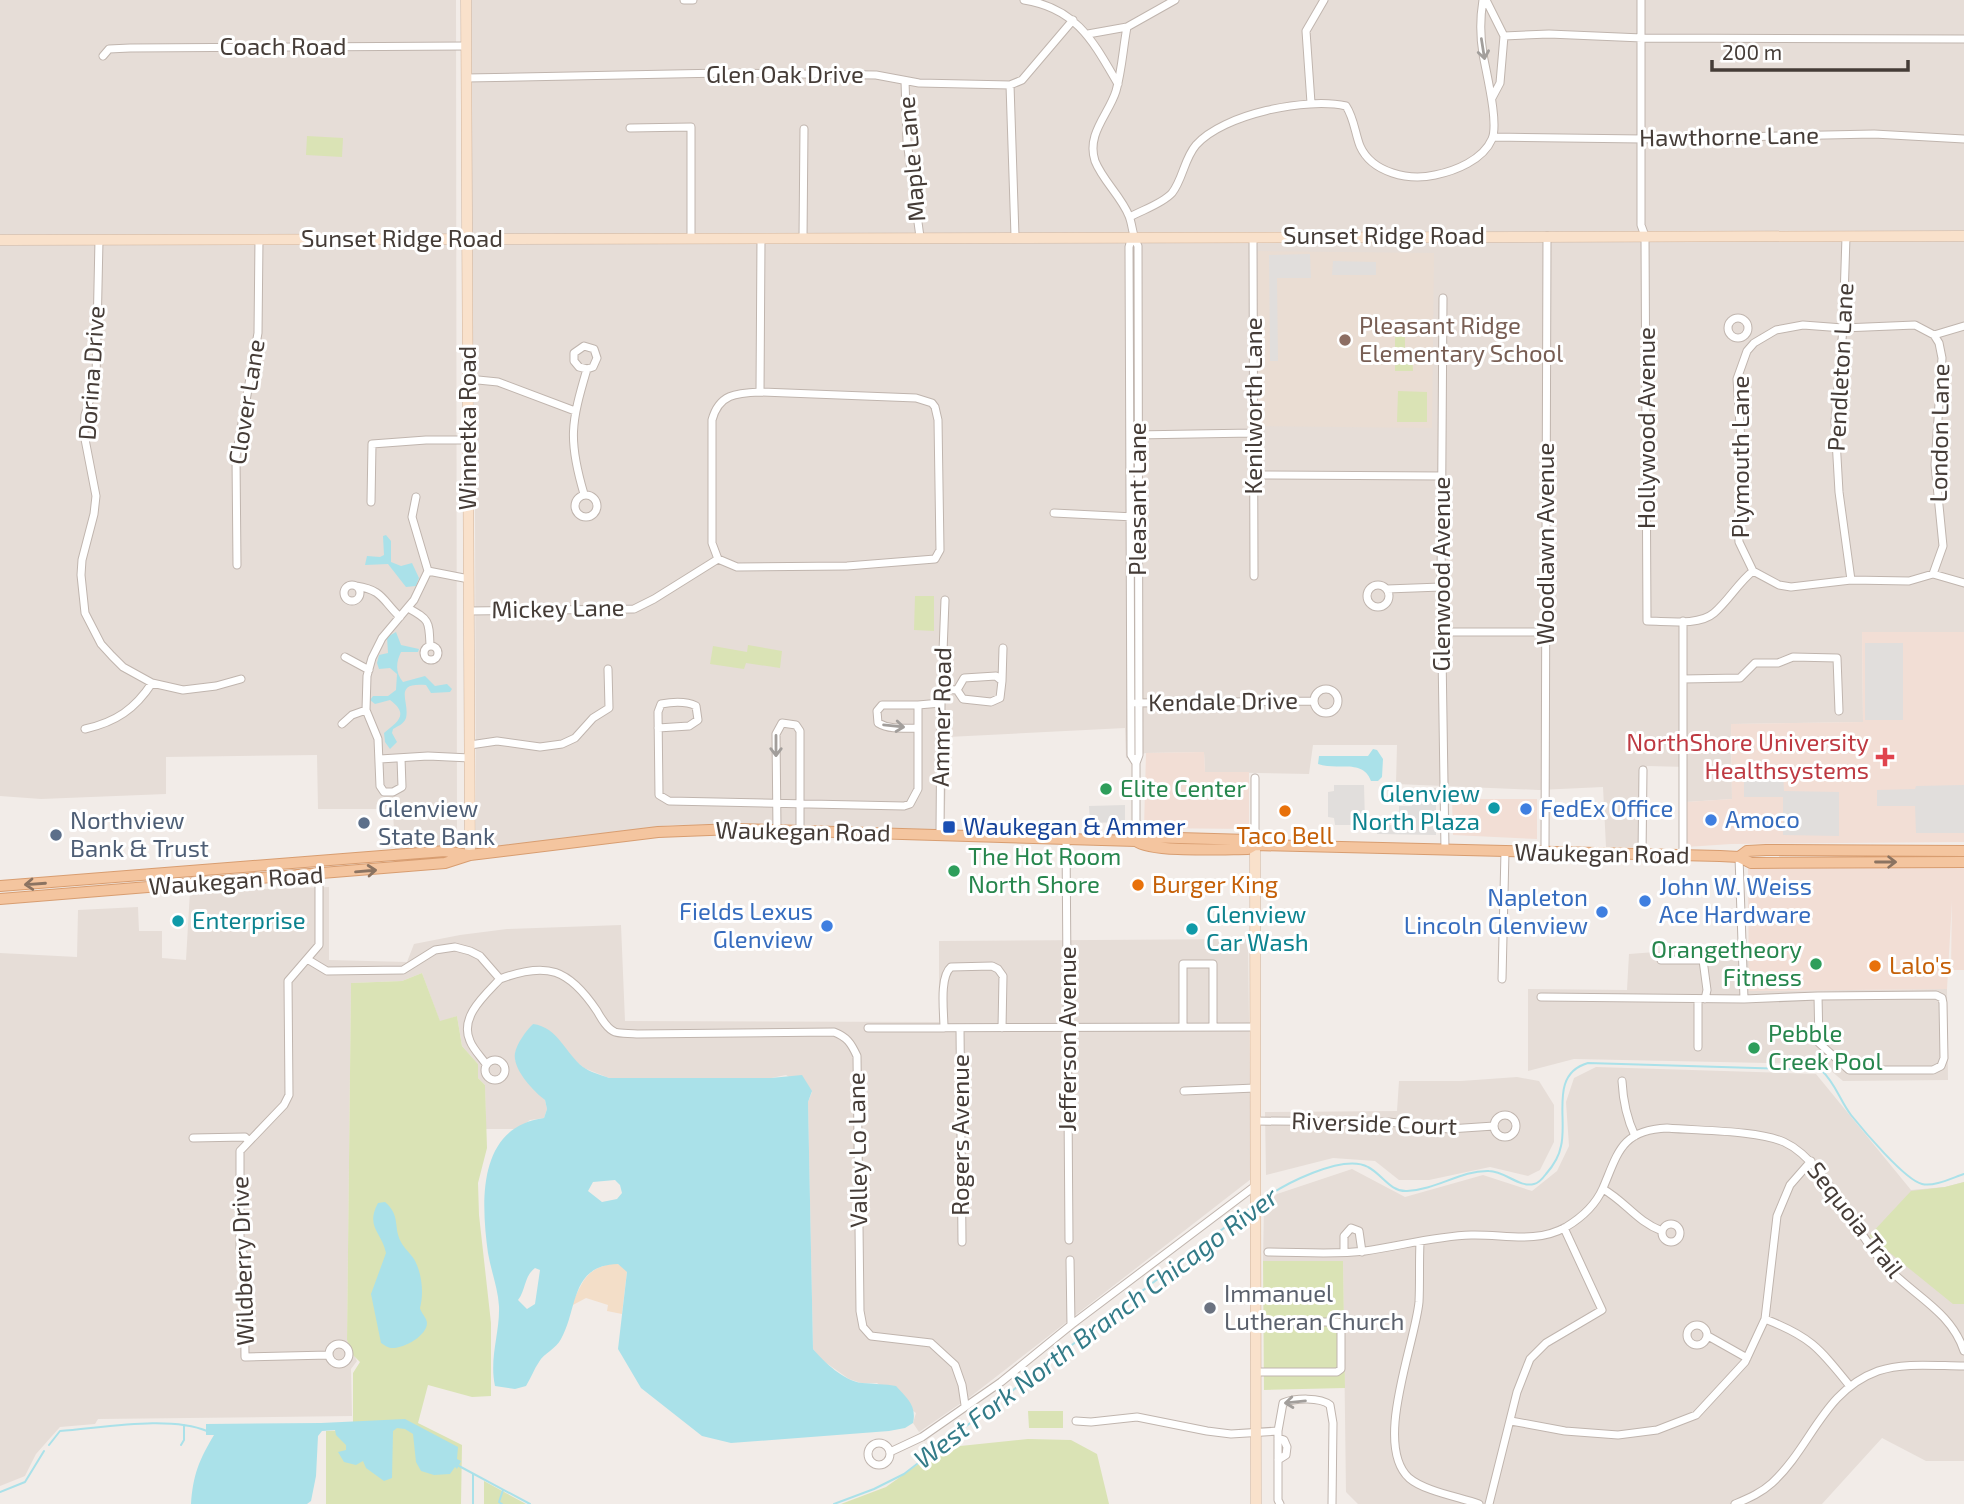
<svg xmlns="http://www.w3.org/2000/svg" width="1964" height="1504" font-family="'Exo 2',sans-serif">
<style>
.residential{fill:#e6ddd7}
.commercial{fill:#f2ded5}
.education{fill:#eaddd3}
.green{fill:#dae3b5}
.sand{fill:#f3dec8}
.parking{fill:#e1dedc}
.water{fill:#aae1e9;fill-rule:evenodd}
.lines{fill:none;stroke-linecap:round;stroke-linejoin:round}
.stream{stroke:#aae1e9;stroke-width:2}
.street-casing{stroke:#c0b5ae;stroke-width:9}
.secondary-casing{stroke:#d1b59e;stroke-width:11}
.primary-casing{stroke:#d89d70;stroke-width:12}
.street{stroke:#fff;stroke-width:7}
.secondary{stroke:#f9e1cb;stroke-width:10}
.primary{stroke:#f4c59f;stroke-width:10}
.oneway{stroke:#a29e9b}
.oneway2{stroke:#8b7361}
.education-dot{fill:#8d6e63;stroke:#fff;stroke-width:2.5}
.health-dot{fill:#e0444e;stroke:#fff;stroke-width:2.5}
.leisure-dot{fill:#2e9e5b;stroke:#fff;stroke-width:2.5}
.culture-dot{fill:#0f9aa8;stroke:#fff;stroke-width:2.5}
.shop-dot{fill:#3f7fe0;stroke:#fff;stroke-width:2.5}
.food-dot{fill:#e8710a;stroke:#fff;stroke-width:2.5}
.service-dot{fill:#5c6f8a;stroke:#fff;stroke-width:2.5}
.transit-dot{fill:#1a4fb4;stroke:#fff;stroke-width:2.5}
.worship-dot{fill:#6b7280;stroke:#fff;stroke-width:2.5}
.labels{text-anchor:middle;stroke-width:6;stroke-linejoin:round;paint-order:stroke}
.street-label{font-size:24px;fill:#453c37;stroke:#fff}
.education-label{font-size:24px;fill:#785e54;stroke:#fff;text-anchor:start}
.health-label{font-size:24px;fill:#be3a42;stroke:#fff;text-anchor:end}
.leisure-label{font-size:24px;fill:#27864d;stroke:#fff;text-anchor:start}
.culture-label{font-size:24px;fill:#0d838f;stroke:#fff;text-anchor:start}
.service-label{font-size:24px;fill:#4e5e75;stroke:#fff;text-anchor:start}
.shop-label{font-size:24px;fill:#366cbe;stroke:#fff;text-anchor:start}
.transit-label{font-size:24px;fill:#164399;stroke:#fff;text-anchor:start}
.food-label{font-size:24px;fill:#c56008;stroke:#fff;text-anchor:start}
.worship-label{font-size:24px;fill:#5b616d;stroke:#fff;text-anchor:start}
.water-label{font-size:26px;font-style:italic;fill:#337b88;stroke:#fff}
</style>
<rect width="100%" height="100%" fill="#f2ece8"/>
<path class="residential" d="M0 0H456L457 847 395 854 393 809H318L317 755 166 757V794L41 799 0 796Z
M469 0H1964V632H1862L1863 722 1731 724 1732 799 1686 802 1687 767 1647 766 1644 847H1606L1603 787 1539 790 1396 784 1397 745H1313L1309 774 1205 772 1204 752 1146 753 1126 758 1125 728 948 737 944 830 770 824 670 825 476 849 475 509Z
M329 887V960L407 962 414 944 460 935 507 929 621 925 625 1021 939 1022V941L1248 939 1251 1179 970 1397 919 1432 913 1423 916 1413 877 1383H861L849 1379 822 1360 813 1349 808 1102 812 1092 786 1075 771 1078H609L584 1068 533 1024 515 1053V1060L545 1100 547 1109 544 1118 530 1120 518 1129H486L485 1085 478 1078V1064L462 1046 457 1016 440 1022 422 973 402 981 351 983 347 1340 357 1361 351 1369 352 1416 98 1419 95 1424 60 1427 36 1454 25 1476 0 1486V953L77 957 78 910 138 907 139 931H162V958L186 960 190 891Z
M1749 945 1750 991 1947 989 1948 1080 1843 1081 1823 1064 1574 1059 1528 1071V989L1627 990 1629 954Z
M1596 1067 1816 1074 1911 1190 1945 1187 1964 1182V1461H1926L1882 1438 1822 1504H1358L1346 1492 1343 1261H1263L1264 1205 1277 1194 1352 1169 1405 1197 1483 1175 1532 1191 1557 1171 1569 1146 1566 1102 1574 1078Z
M1517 1077 1539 1081 1554 1105V1142L1540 1170 1528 1176 1490 1167 1429 1180H1399L1375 1161 1333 1158 1266 1175 1265 1112 1397 1111 1399 1081H1461Z"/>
<path class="commercial" d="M1862 632H1964V842L1731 844 1686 847V802L1732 799 1731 724 1863 722Z
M1204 752 1205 772H1249V829L1144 828 1146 753Z
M1452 799H1537V839L1453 835Z
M1748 868H1964V970H1951L1952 901 1947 989 1749 991Z"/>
<path class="education" d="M1258 251 1434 253 1432 428 1256 426Z"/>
<path class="green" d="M307 136 343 138 342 157 306 155Z
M1395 331H1405V353H1412L1413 371H1395Z
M1398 391 1427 392V422H1397Z
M915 596H934V631L914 630Z
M748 645 782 651 780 668 746 663 744 669 710 664 713 646 747 652Z
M422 973 440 1021 457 1016 462 1046 478 1064V1078L485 1085 487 1148 478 1183 479 1215 491 1323V1396L472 1397 428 1385 418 1423 462 1445 461 1504H326V1431L353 1430V1373L360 1362 353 1355 347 1340 351 983 402 981Z
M1964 1182V1304H1953L1869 1236 1911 1191 1945 1187Z
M1263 1261H1343L1345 1388 1264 1390Z
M1028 1411H1063V1428H1029Z
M1028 1439 1071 1440 1097 1454 1109 1504H841L886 1487 941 1448Z
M484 1481 526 1504H484Z"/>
<path class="sand" d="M610 1264H618L627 1271 622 1314 607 1311 608 1305 586 1298 571 1306C582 1284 584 1270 610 1264Z"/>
<path class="parking" d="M1310 254 1311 278H1277L1278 361H1270L1269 255Z
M1333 261 1376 262V275H1332Z
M1865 643H1903V720H1865Z
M1783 771 1784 791 1839 792V836L1783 835V797H1744V772Z
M1334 785H1364L1365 822H1360V825H1335L1334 818 1328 817V792L1334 791Z
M1964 785V833H1916L1915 806H1877V790L1915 789 1916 786Z
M1412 788H1436V835L1377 834 1378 825H1399V806H1412Z
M1125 805V822L1090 823 1089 806Z"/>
<path class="water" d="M386 535 391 541V562L401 566 412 563 419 578 416 586 406 587 388 564 365 565 367 556 380 557 384 555 383 536Z
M396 632 401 645 419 649 418 652H401C396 662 395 673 403 682L425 676 435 686 447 684 452 689 450 692 431 693 426 685C392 682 410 701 406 718 404 724 398 726 393 729L392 733 397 742 390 749 385 742 384 733C397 722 410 715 390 700L375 704 370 700 373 696H388L396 690 397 674 390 668 379 669 377 663 379 655 388 653 387 637Z
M1373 749 1377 750 1383 759 1382 777 1378 781H1371C1363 758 1337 771 1318 764L1319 756H1368Z
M533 1024C558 1027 565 1053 583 1067 590 1072 601 1075 609 1078H771L802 1075 812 1091 808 1102 813 1349C824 1362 844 1381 862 1383 874 1384 885 1384 896 1386 907 1398 917 1406 913 1423L905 1428 889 1431 731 1443 702 1436 641 1388 618 1349 627 1272 618 1264C570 1265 578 1309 561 1339 556 1349 544 1353 539 1362 534 1369 531 1378 526 1386L515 1389 495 1386C489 1358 500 1333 499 1306 498 1288 491 1271 488 1253 481 1202 477 1127 544 1118L547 1109 545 1100C534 1092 512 1069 515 1053 517 1043 526 1031 533 1024ZM615 1180 620 1185 622 1193 617 1199 602 1202 588 1191 593 1182ZM535 1268 540 1270 535 1304 527 1309 518 1300C526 1290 524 1276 535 1268Z
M385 1202C401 1216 393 1227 401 1242 404 1248 410 1253 414 1259 422 1273 424 1293 420 1308 421 1313 427 1318 427 1323 427 1336 403 1349 391 1348 388 1348 383 1344 381 1343L371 1294 386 1253C382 1232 365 1227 378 1203Z
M405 1419 458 1447 457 1459 461 1461 457 1469 455 1467 450 1474 434 1475 421 1471 416 1462 413 1434 405 1429 397 1428 393 1431 392 1478 384 1481 366 1468 363 1461 356 1465 344 1462 338 1452 346 1450V1445L336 1435 335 1430 322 1431 318 1436 316 1476 311 1501 307 1504H191C193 1475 199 1460 214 1435H206V1424L321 1423Z"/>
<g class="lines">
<path class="stream" d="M1261 1201C1282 1185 1343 1153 1368 1167 1382 1174 1390 1192 1407 1191 1436 1190 1461 1170 1489 1171 1505 1171 1519 1188 1534 1184 1539 1183 1543 1178 1546 1174 1553 1166 1559 1157 1561 1146 1568 1119 1549 1074 1588 1063L1821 1070C1835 1082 1840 1101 1851 1115 1863 1130 1905 1180 1922 1184 1934 1187 1952 1178 1964 1174
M49 1445 60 1431C102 1428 169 1415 207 1431
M181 1445 184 1440V1425
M459 1466 530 1504
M0 1492 25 1482 44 1451
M473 1504V1474
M502 1504 499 1502 503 1490
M834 1504 874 1489 904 1474 1250 1208"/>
<defs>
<path id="street" d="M684 0H693
M1024 0C1077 8 1094 43 1118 84
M1486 0 1504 36 1500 83 1492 98
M1641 0V225L1645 236 1647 621C1667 621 1699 626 1714 613 1729 600 1738 583 1753 571L1779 585 1791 587 1851 580 1909 581 1933 574 1964 583
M1088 34 1127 27
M1504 36 1549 34 1642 38 1964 39
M103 56 109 49 130 48 466 46
M466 78 723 73 876 75 919 83 1010 85 1022 80 1073 20
M905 81 907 141 920 237
M1010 85 1015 236
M1311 103 1306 31 1324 0
M630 128 691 127V239
M1493 137 1642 139 1874 134 1964 139
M1130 217C1142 210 1162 204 1172 193 1183 179 1184 159 1196 145 1223 114 1307 97 1346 106 1354 118 1355 133 1360 146 1372 173 1409 181 1435 175 1455 171 1483 160 1492 139 1499 123 1486 72 1483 54 1480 36 1480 18 1483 0
M1132 236 1129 247 1131 755 1136 763
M1253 237 1254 576
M1846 237 1843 328 1835 422 1839 492 1851 580
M803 238 804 129
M99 240 96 379 85 415 84 434 96 496 94 514 82 560 81 575 85 613 101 644 112 656 123 667 152 683 183 690 216 686 241 679
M1443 298 1441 587 1445 850
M1728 328a10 10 0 1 1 20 0a10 10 0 1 1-20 0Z
M468 379 498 382 575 411
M760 392 916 398 932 403 935 407 938 420 940 550 935 559 847 566 737 567 718 559 712 543V420C719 394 736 393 760 392Z
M760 392 761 239
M1135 435 1253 433
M1254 475 1442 476
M584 494C568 440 571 423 587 369L593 367 597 358 594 349 584 346 574 353V361L579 367 587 369
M575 506a11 11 0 1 1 22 0a11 11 0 1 1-22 0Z
M371 502 372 444 426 440H468
M1054 513 1134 517
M237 565 236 457 258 333 259 239
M428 571 469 579
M1753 571 1739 542 1738 526 1742 457 1737 379 1747 351 1754 343 1776 330 1803 325 1843 328 1915 325 1934 335 1964 326
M1933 574 1943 546 1935 465 1942 358 1939 343 1934 335
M1367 596a11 11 0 1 1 22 0a11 11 0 1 1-22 0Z
M344 593a8 8 0 1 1 16 0a8 8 0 1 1-16 0Z
M356 586C383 590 382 600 400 617
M1387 589 1441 587
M408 608C430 620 429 621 430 646
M469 611 634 609 654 599 718 559
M1683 621V856
M1442 632H1545
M424 653a7 7 0 1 1 14 0a7 7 0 1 1-14 0Z
M345 657 369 670
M1683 679 1740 678 1755 663H1778L1793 657 1837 658 1839 711
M1002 681 1003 648
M941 689 957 690 964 678 996 676 1002 681 1000 698 991 702 963 699 957 690
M1314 701a12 12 0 1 1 24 0a12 12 0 1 1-24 0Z
M1136 703 1314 701
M342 724 352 715 366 710
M658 728 689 726 698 720 696 706C686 701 672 702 661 704L658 712 659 795 669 801 904 806 910 804 918 789V705L941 703
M917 728C904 728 890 730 878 723L877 711 882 705H918
M85 729C116 722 135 709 152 683
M470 745 497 741 540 747 562 744 575 738 593 718 609 708 608 669
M401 758 402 787 393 792H384L380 786 378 739 366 710 367 676 372 658 382 638 414 600 428 571 412 517 416 497
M380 759 428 756 470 758
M1255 778V845
M777 830 776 734 782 723 796 725 800 731V830
M940 835 941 703 945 600
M1066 838 1069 1240
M1136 841V763L1139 755 1138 246C1132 236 1133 226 1129 216 1121 196 1103 181 1095 161 1086 134 1109 114 1116 91 1122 70 1123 48 1127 27L1175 0
M1545 852 1547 236
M1642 855 1643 770
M1739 857 1744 999
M319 870V945L288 981 289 1095 284 1105 240 1151V1248L244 1255 245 1357 329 1355
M307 959 327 971 403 970 435 950 455 947 470 951 480 956 500 979C485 995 459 1017 470 1041 473 1049 481 1057 486 1064
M1661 960H1703L1707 990 1705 999
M500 979C547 961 569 969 597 1011 601 1018 607 1029 615 1032 621 1034 630 1033 637 1034L834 1032C847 1037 851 1043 857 1056L860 1311 863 1327 871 1336 931 1343 955 1365 962 1385 965 1405
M1502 979 1505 851
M1541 997 1744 999 1818 996 1936 995 1942 998 1943 1003 1944 1058 1941 1066 1933 1070H1849L1819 1043 1818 996
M1183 1027V964H1213V1027
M868 1028 1255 1027
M944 1028C944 1013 939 977 951 967L992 966 998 969 1003 976 1002 1028
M960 1028 962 1242
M1698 1047V999
M485 1070a10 10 0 1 1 20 0a10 10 0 1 1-20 0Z
M1622 1081C1623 1101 1626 1117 1635 1136
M1184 1091 1255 1088
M1494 1126a11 11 0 1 1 22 0a11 11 0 1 1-22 0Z
M1255 1121 1389 1122 1449 1129 1494 1126
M193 1138 245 1137 249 1141
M1603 1189C1626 1202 1636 1221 1662 1231
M1662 1233a9 9 0 1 1 18 0a9 9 0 1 1-18 0Z
M1420 1243C1419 1262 1420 1282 1419 1302 1415 1344 1373 1445 1409 1478 1424 1491 1459 1497 1479 1504
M1268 1252C1300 1252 1334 1255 1365 1251 1400 1246 1436 1236 1471 1235 1504 1234 1536 1244 1566 1227 1581 1218 1596 1204 1603 1188 1618 1153 1621 1130 1667 1128 1699 1131 1757 1130 1784 1142 1826 1161 1855 1235 1889 1269 1916 1297 1951 1312 1964 1351
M1344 1252V1236L1351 1228 1359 1231 1362 1252
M1070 1260 1071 1325
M1765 1319C1811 1337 1819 1348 1849 1385
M1256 1322H1338L1341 1324V1369L1337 1372H1256
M1687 1335a10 10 0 1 1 20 0a10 10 0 1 1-20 0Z
M1708 1336 1747 1358
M329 1354a10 10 0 1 1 20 0a10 10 0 1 1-20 0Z
M1076 1421 1091 1422 1137 1417 1207 1431 1231 1434 1278 1431V1500L1280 1504
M1511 1421 1565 1431 1618 1435 1657 1430 1696 1415 1745 1362 1765 1319 1777 1216 1790 1185 1811 1161
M1278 1431 1283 1403C1295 1398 1320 1397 1330 1405L1333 1423 1332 1504
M868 1454a11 11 0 1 1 22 0a11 11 0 1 1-22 0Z
M890 1452 922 1437 1001 1382 1071 1325 1255 1186
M1278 1460 1286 1455 1287 1447 1284 1440 1278 1438
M1489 1504 1517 1392 1530 1359 1546 1343 1602 1310 1564 1228
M1735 1504C1749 1498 1761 1493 1772 1483 1812 1446 1823 1391 1878 1371 1904 1362 1937 1366 1964 1366"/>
<path id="secondary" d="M466 0 470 855
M0 240 1964 236
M1255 845 1256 1504"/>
<path id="primary" d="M1136 841C1151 853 1226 849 1248 849L1255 845 1720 856 1739 857 1751 863 1964 862
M1739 857 1747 851 1766 850 1964 851
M0 886 445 851 468 855
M0 899 445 863 470 855 658 832 735 829 1136 841 1144 837 1249 840 1255 845"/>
</defs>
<use href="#street" class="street-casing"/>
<use href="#secondary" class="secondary-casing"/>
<use href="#primary" class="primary-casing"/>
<use href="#street" class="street"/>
<use href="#secondary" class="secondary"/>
<use href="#primary" class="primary"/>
</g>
<defs><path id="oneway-shaft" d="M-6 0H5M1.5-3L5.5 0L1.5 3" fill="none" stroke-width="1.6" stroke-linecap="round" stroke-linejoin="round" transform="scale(1.75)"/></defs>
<g class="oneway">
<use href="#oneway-shaft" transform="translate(1483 49) rotate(81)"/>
<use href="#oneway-shaft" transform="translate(894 726) rotate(6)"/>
<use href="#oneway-shaft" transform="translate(776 746) rotate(90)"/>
<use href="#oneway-shaft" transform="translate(1295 1402) rotate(174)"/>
</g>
<g class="oneway2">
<use href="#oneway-shaft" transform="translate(1886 862)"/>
<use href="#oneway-shaft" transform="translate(366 871) rotate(-5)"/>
<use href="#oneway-shaft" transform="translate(35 884) rotate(176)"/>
</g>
<circle class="education-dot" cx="1345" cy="340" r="7"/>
<path class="health-dot" d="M1881.5 746.5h7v7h7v7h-7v7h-7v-7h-7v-7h7z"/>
<g class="leisure-dot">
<circle cx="1106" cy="789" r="7"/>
<circle cx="954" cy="871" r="7"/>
<circle cx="1816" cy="964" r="7"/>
<circle cx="1754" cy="1048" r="7"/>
</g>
<g class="culture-dot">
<circle cx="1494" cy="808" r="7"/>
<circle cx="178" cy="921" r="7"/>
<circle cx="1192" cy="929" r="7"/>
</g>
<g class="shop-dot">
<circle cx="1526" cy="809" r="7"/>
<circle cx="1711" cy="820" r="7"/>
<circle cx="1645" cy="901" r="7"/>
<circle cx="1602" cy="912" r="7"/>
<circle cx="827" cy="926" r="7"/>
</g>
<g class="food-dot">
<circle cx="1285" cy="811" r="7"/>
<circle cx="1138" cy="885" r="7"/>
<circle cx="1875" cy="966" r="7"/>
</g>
<g class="service-dot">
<circle cx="364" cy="823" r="7"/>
<circle cx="56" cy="835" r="7"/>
</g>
<rect class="transit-dot" x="942" y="820" width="14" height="14" rx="3.5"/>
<circle class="worship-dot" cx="1210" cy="1308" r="7"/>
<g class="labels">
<g class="street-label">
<text x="283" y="55">Coach Road</text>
<text x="785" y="83">Glen Oak Drive</text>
<text transform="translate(1729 137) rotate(-1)" y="8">Hawthorne Lane</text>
<text transform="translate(912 159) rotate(-95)" y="8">Maple Lane</text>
<text x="1384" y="244">Sunset Ridge Road</text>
<text x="402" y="247">Sunset Ridge Road</text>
<text transform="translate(1841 367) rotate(-87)" y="8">Pendleton Lane</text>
<text transform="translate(92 373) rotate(-86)" y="8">Dorina Drive</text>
<text transform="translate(247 402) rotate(-81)" y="8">Clover Lane</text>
<text transform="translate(1254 406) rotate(-90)" y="8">Kenilworth Lane</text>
<text transform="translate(468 428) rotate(-90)" y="8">Winnetka Road</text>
<text transform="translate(1647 428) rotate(-90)" y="8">Hollywood Avenue</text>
<text transform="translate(1940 433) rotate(-89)" y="8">London Lane</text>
<text transform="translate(1741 457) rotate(-90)" y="8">Plymouth Lane</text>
<text transform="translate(1138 499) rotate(-90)" y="8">Pleasant Lane</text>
<text transform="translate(1546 544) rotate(-90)" y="8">Woodlawn Avenue</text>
<text transform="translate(1442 574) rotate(-90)" y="8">Glenwood Avenue</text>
<text transform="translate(558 609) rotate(-1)" y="8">Mickey Lane</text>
<text transform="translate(1223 702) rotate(-1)" y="8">Kendale Drive</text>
<text transform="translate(942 717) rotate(-89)" y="8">Ammer Road</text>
<text transform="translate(803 832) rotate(1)" y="8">Waukegan Road</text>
<text transform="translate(1602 854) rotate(1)" y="8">Waukegan Road</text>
<text transform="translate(236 881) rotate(-4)" y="8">Waukegan Road</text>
<text transform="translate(1068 1039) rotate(-90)" y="8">Jefferson Avenue</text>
<text transform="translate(1374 1124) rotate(2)" y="8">Riverside Court</text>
<text transform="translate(961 1135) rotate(-90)" y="8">Rogers Avenue</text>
<text transform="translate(858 1150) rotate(-91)" y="8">Valley Lo Lane</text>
<text transform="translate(1855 1220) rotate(52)" y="8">Sequoia Trail</text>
<text transform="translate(243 1261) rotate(-92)" y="8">Wildberry Drive</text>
</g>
<g class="education-label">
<text x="1359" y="334">Pleasant Ridge<tspan x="1359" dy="28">Elementary School</tspan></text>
</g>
<g class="health-label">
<text x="1869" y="751">NorthShore University<tspan x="1869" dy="28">Healthsystems</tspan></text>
</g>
<g class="leisure-label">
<text x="1120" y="797">Elite Center</text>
<text x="968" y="865">The Hot Room<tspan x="968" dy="28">North Shore</tspan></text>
<text x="1802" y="958" text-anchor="end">Orangetheory<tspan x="1802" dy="28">Fitness</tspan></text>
<text x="1768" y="1042">Pebble<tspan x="1768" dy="28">Creek Pool</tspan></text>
</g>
<g class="culture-label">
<text x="1480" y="802" text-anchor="end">Glenview<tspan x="1480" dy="28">North Plaza</tspan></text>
<text x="1206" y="923">Glenview<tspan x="1206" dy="28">Car Wash</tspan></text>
<text x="192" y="929">Enterprise</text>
</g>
<g class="service-label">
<text x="378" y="817">Glenview<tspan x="378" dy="28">State Bank</tspan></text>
<text x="70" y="829">Northview<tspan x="70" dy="28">Bank &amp; Trust</tspan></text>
</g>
<g class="shop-label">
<text x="1540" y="817">FedEx Office</text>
<text x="1725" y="828">Amoco</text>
<text x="1659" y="895">John W. Weiss<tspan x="1659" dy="28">Ace Hardware</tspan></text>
<text x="1588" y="906" text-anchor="end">Napleton<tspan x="1588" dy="28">Lincoln Glenview</tspan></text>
<text x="813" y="920" text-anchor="end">Fields Lexus<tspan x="813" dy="28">Glenview</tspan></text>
</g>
<g class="transit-label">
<text x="963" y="835">Waukegan &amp; Ammer</text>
</g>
<g class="food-label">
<text x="1285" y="844" text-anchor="middle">Taco Bell</text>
<text x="1152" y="893">Burger King</text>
<text x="1889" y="974">Lalo's</text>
</g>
<g class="worship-label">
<text x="1224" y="1302">Immanuel<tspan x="1224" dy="28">Lutheran Church</tspan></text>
</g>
<g class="water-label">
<text transform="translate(1096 1328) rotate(-37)" y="9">West Fork North Branch Chicago River</text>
</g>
</g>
<path d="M1712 60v10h196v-10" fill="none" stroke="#453c37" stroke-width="3.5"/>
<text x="1722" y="60" font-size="21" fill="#453c37" stroke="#ffffff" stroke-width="5" paint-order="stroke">200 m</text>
</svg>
